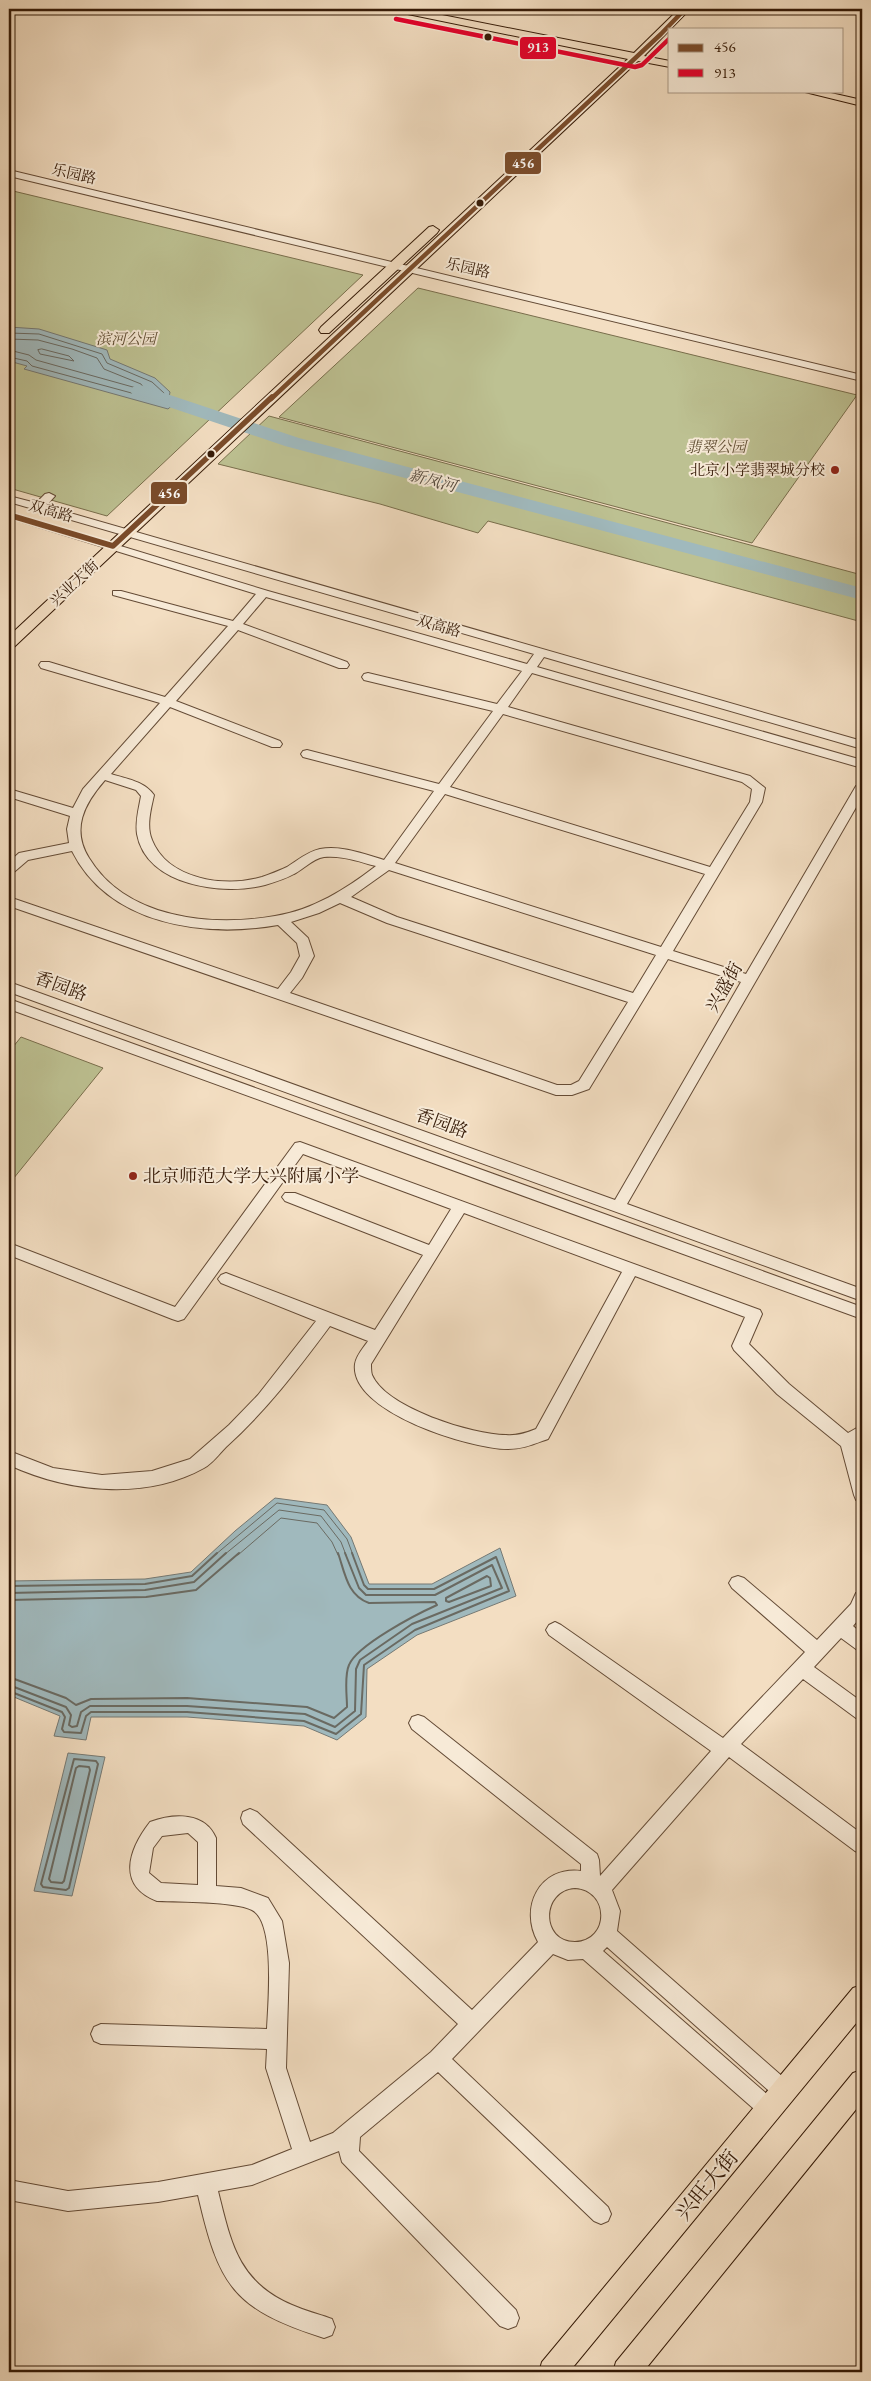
<svg xmlns="http://www.w3.org/2000/svg" width="871" height="2381" font-family="'EB Garamond','Noto Serif SC',serif">
<style>
.green{fill:#bdc192;stroke:#796e4c}
.water{fill:#a0b9bd;stroke:#757974}
.lines{fill:none;stroke-linecap:round;stroke-linejoin:round}
.shore-far1{stroke:#6a6a62;stroke-width:1}
.shore{stroke:#6a6a62;stroke-width:2}
.river{fill:#a0b9bd;fill-rule:evenodd}
.minor-casing{stroke:#644b36;stroke-width:2}
.major-casing{stroke:#351a07;stroke-width:2}
.minor{fill:#f7ead7;fill-rule:evenodd}
.major{fill:#f3dec2;fill-rule:evenodd}
.bus-1-far1-casing{stroke:#f7ead7;stroke-width:7}
.bus-1-casing{stroke:#f7ead7;stroke-width:9}
.bus-2-casing{stroke:#f7ead7;stroke-width:7}
.bus-1-far1{stroke:#7a4b2a;stroke-width:4.5}
.bus-1{stroke:#7a4b2a;stroke-width:5.5}
.bus-2{stroke:#e4002b;stroke-width:4.5}
.bus-dot{fill:#351a07;stroke:#f7ead7;stroke-width:2}
.poi-dot{fill:#8f2418;stroke:#f7ead7;stroke-width:2}
.labels{text-anchor:middle;stroke-width:4;stroke-linejoin:round;paint-order:stroke}
.far-street-label{font-size:15px;fill:#351a07;stroke:#f7ead7}
.far-park-label{font-size:15px;font-style:italic;fill:#5e4c31;stroke:#f7ead7}
.far-poi-label{font-size:15px;fill:#351a07;stroke:#f7ead7;text-anchor:end}
.far-water-label{font-size:16px;font-style:italic;fill:#554a3e;stroke:#f7ead7}
.street-label{font-size:18px;fill:#351a07;stroke:#f7ead7}
.poi-label{font-size:18px;fill:#351a07;stroke:#f7ead7;text-anchor:start}
.near-street-label{font-size:21px;fill:#351a07;stroke:#f7ead7}
.line-badge{stroke:#f7ead7;stroke-width:2}
.badge-label{font-size:14px;text-anchor:middle;font-weight:bold;fill:#fff}
</style>
<rect width="100%" height="100%" fill="#f3dec2"/>
<filter id="stains"><feTurbulence type="fractalNoise" baseFrequency=".004" numOctaves="4"/><feColorMatrix values="0 0 0 0 .2 0 0 0 0 .09 0 0 0 0 .02 0 0 0 .5 -.17"/></filter>
<radialGradient id="worn" r=".72"><stop offset=".6" stop-color="#630" stop-opacity="0"/><stop offset="1" stop-color="#630" stop-opacity=".3"/></radialGradient>
<path class="green" d="M9 190 363 275 107 516 9 488Z
M418 288 857 395 752 543 279 417Z
M269 416 862 575V622L488 521 478 533 380 504 218 464Z
M21 1037 103 1068 9 1184V1052Z"/>
<path class="water" d="M9 327 39 329 107 350 110 359 155 378 170 392 169 398 177 401 168 409 24 369 27 366 9 361Z
M275 1498 327 1505 351 1537 369 1584H432L500 1548 516 1596 417 1635 367 1669 366 1717 337 1740 304 1726 187 1717H91L86 1740 54 1736 60 1716 9 1695V1581L145 1579 191 1572 235 1531Z
M68 1753 105 1757 72 1896 34 1891Z"/>
<g class="lines">
<path class="shore-far1" d="M9 333 39 334 102 354 107 363 152 382 164 393V399L161 401 32 366 27 361 9 357
M9 339 38 340 72 349 97 358 104 369 141 384 143 387 140 389 36 360 29 355 9 350
M42 349 69 356 74 361 40 354 38 350Z
M215 1555 277 1503 324 1510 347 1539 353 1555
M224 1555 279 1510 321 1516 341 1542 346 1555
M238 1555 281 1518 317 1523 332 1542 338 1555"/>
<path class="shore" d="M487 1576 490 1578 491 1586 449 1602 446 1601V1598Z
M9 1586 145 1584 192 1576 217 1553
M9 1593 145 1590 194 1582 226 1553
M9 1600 146 1597 196 1590 239 1553
M9 1677 66 1698 76 1705 91 1699 187 1698 307 1707 334 1718 347 1707C347 1695 344 1676 349 1665 357 1645 417 1614 437 1605L435 1602 369 1603C347 1595 345 1573 338 1553
M9 1685 66 1707 71 1715 69 1725 72 1727 77 1726 81 1712 90 1706H187L305 1714 335 1727 355 1711 356 1669 360 1660 412 1624 502 1588 492 1565 435 1595H366L359 1588 345 1553
M9 1691 62 1712 65 1717 62 1729 64 1732 81 1733 86 1716 91 1712H187L304 1721 336 1734 361 1714 364 1665 415 1630 509 1591 496 1557 434 1589H368L364 1585 352 1553
M74 1759 96 1761 98 1764 69 1888 66 1890 43 1887 41 1884Z
M79 1766 89 1767 90 1770 64 1881 62 1883 51 1882 49 1879 76 1768Z"/>
<path class="river" d="M140 385 299 438 862 588V600L285 446 133 395 130 391 133 387Z"/>
<defs>
<path id="minor" d="M9 170 862 375V381L9 176Z
M49 493 55 496 46 506 862 741V749L544 657 537 667 862 760V768L532 673 508 707 750 776 765 788 762 802 673 951 746 974 856 786 862 782V797L627 1204 862 1289V1301L9 992V982L615 1200 741 982 668 959 589 1089 572 1095H556L9 906V897L278 989 291 972 300 956 297 943 278 925C204 938 109 925 72 851L28 860 14 872 9 873V862L19 853 69 843 67 829 70 816 9 797V789L73 808 83 789 160 703 41 668 39 665 41 662H49L165 697 228 626 113 595V591H121L233 621 256 594 9 518V512L268 591 527 664 534 654 9 502V496L36 503 45 494ZM266 597 522 671 497 704 368 673 364 674 362 677 364 680 493 711 439 784 307 750 303 751 301 754 303 757 434 791 384 860C364 854 341 845 320 849 307 852 298 860 287 867 279 871 270 874 262 877 226 888 168 880 152 840 146 826 151 809 154 795 144 781 127 779 111 774L170 707 272 747H280L282 744 280 741 176 701 238 630 339 668H347L349 665 347 662 243 624ZM503 714 742 782 752 789 750 802 710 867 450 787ZM105 780 136 790 141 796C139 808 135 821 137 834 146 886 224 896 265 885 275 882 285 879 294 874 304 869 312 859 324 857 341 855 360 862 376 866 346 889 313 910 275 916 211 927 126 919 89 858 71 829 84 804 105 780ZM445 794 705 874 661 947 395 863ZM389 870 656 955 633 993 397 917 351 897ZM340 903 387 923 628 1002 579 1081 571 1085H557L290 993 302 978 314 956 308 938 291 922 319 913Z
M9 999 862 1307V1319L9 1009Z
M300 1142 760 1310 762 1314 749 1344 789 1384 848 1433 862 1425V1441L857 1445 862 1465V1502L856 1500 854 1495 841 1446 777 1394 734 1350 732 1346 745 1317 635 1276 548 1439C534 1444 523 1449 508 1449 471 1449 349 1412 355 1364 356 1356 364 1347 368 1341L330 1326C298 1369 266 1411 226 1447 219 1454 213 1463 204 1468 145 1501 68 1492 9 1465V1451L53 1468 102 1475 152 1471 190 1459 229 1425 258 1395 316 1321 221 1283 218 1279 221 1275 226 1273 231 1275 375 1330 423 1255 285 1201 282 1197 285 1193H295L429 1245 451 1209 303 1154 184 1319 178 1321 172 1319 9 1255V1243L175 1307 295 1143ZM464 1213 622 1272 536 1429C526 1433 517 1436 506 1435 473 1435 386 1408 372 1375 371 1372 371 1367 371 1364Z
M738 1576 744 1578 817 1640 851 1604 856 1593 862 1591V1615L853 1626 862 1634V1652L856 1649 841 1638 814 1667 862 1702V1720L856 1718 803 1679 741 1744 862 1834V1854L855 1851 729 1757 612 1890 620 1911 617 1931 791 2084 794 2091 791 2098 784 2101 777 2098 607 1947 603 1951 776 2102 779 2109 776 2116 769 2119 762 2116 583 1959 568 1960 553 1954 452 2059 608 2207 611 2214 608 2221 601 2224 594 2221 438 2072 360 2137 359 2151 516 2310 519 2318 516 2326 508 2329 500 2326 342 2162 339 2151 252 2185 218 2191C231 2243 238 2282 292 2305 305 2311 319 2314 332 2319L335 2327 332 2335 324 2338C233 2309 219 2286 198 2195L158 2202 68 2211 9 2200V2180L68 2191 158 2182 252 2165 292 2149 266 2068 267 2049 101 2044 94 2041 91 2034 94 2027 101 2024 267 2029C268 2005 276 1922 252 1910 234 1901 180 1902 157 1901 116 1885 129 1849 150 1822 174 1813 205 1812 216 1838V1886L241 1888 268 1898 282 1921 289 1963 286 2068 310 2142 333 2133 431 2052 458 2024 243 1824 241 1818 243 1812 250 1809 257 1812 472 2010 538 1942C519 1908 539 1866 581 1871V1864L412 1729 409 1723 412 1717 418 1715 424 1717 597 1854 599 1860 600 1876 711 1751 549 1635 546 1630 549 1625 555 1622 561 1625 723 1738 805 1652 732 1588 729 1583 732 1578ZM188 1833 198 1842V1885L161 1883 149 1873 153 1848 162 1836ZM575 1888C610 1890 610 1941 575 1942 540 1942 541 1890 575 1888Z"/>
<path id="major" d="M393 9H412L634 53 679 9H690L644 56 670 61V67L638 61 14 647 9 648V636L628 59 398 12Z
M801 91H822L862 100V106Z
M433 226 439 230 437 233 329 333H321L319 330 321 327 429 227Z
M862 1985V2016L569 2372H539L542 2362 853 1988Z
M862 2070V2102L643 2372H613L616 2362 853 2073Z"/>
</defs>
<use href="#minor" class="minor-casing"/>
<use href="#major" class="major-casing"/>
<use href="#minor" class="minor"/>
<use href="#major" class="major"/>
<defs>
<path id="bus-1-far1" d="M271 399 661 34 685 9"/>
<path id="bus-1" d="M9 515 113 546 272 397"/>
<path id="bus-2" d="M396 19 635 67 642 65 670 38"/>
</defs>
<use href="#bus-1-far1" class="bus-1-far1-casing"/>
<use href="#bus-1" class="bus-1-casing"/>
<use href="#bus-2" class="bus-2-casing"/>
<use href="#bus-1-far1" class="bus-1-far1"/>
<use href="#bus-1" class="bus-1"/>
<use href="#bus-2" class="bus-2"/>
</g>
<g class="bus-dot">
<circle cx="488" cy="37" r="4.5"/>
<circle cx="480" cy="203" r="4.5"/>
<circle cx="211" cy="454" r="4.5"/>
</g>
<g class="poi-dot">
<circle cx="835" cy="470" r="5"/>
<circle cx="133" cy="1176" r="5"/>
</g>
<g class="labels">
<g class="far-street-label">
<text transform="translate(74 174) rotate(13)" y="5">乐园路</text>
<text transform="translate(468 268) rotate(13)" y="5">乐园路</text>
<text transform="translate(51 511) rotate(16)" y="5">双高路</text>
<text transform="translate(74 583) rotate(-43)" y="5">兴业大街</text>
<text transform="translate(439 626) rotate(16)" y="5">双高路</text>
</g>
<g class="far-park-label">
<text x="126" y="344">滨河公园</text>
<text x="716" y="452">翡翠公园</text>
</g>
<g class="far-poi-label">
<text x="825" y="475">北京小学翡翠城分校</text>
</g>
<g class="far-water-label">
<text transform="translate(433 480) rotate(15)" y="6">新凤河</text>
</g>
<g class="street-label">
<text transform="translate(61 986) rotate(20)" y="6">香园路</text>
<text transform="translate(724 987) rotate(-60)" y="6">兴盛街</text>
<text transform="translate(442 1123) rotate(20)" y="6">香园路</text>
</g>
<g class="poi-label">
<text x="143" y="1182">北京师范大学大兴附属小学</text>
</g>
<g class="near-street-label">
<text transform="translate(707 2185) rotate(-50)" y="7">兴旺大街</text>
</g>
</g>
<g class="line-badge">
<rect x="519" y="36" width="38" height="24" rx="5" fill="#e4002b"/>
<rect x="504" y="151" width="38" height="24" rx="5" fill="#7a4b2a"/>
<rect x="150" y="481" width="38" height="24" rx="5" fill="#7a4b2a"/>
</g>
<g class="badge-label">
<text x="538" y="52">913</text>
<text x="523" y="168">456</text>
<text x="169" y="498">456</text>
</g>
<rect width="871" height="2381" fill="none" stroke="#f3dec2" stroke-width="30"/>
<rect x="10" y="10" width="851" height="2361" fill="none" stroke="#351a07" stroke-width="2.5"/>
<rect x="15" y="15" width="841" height="2351" fill="none" stroke="#351a07"/>
<rect x="668" y="28" width="175" height="65" fill="#f7ead7" stroke="#a99784"/>
<rect x="678" y="44" width="25" height="8" fill="#7a4b2a" stroke="#a99784"/>
<text x="714" y="52" font-size="15" fill="#351a07">456</text>
<rect x="678" y="69" width="25" height="8" fill="#e4002b" stroke="#a99784"/>
<text x="714" y="78" font-size="15" fill="#351a07">913</text>
<rect width="100%" height="100%" filter="url(#stains)"/>
<rect width="100%" height="100%" fill="url(#worn)"/>
</svg>
